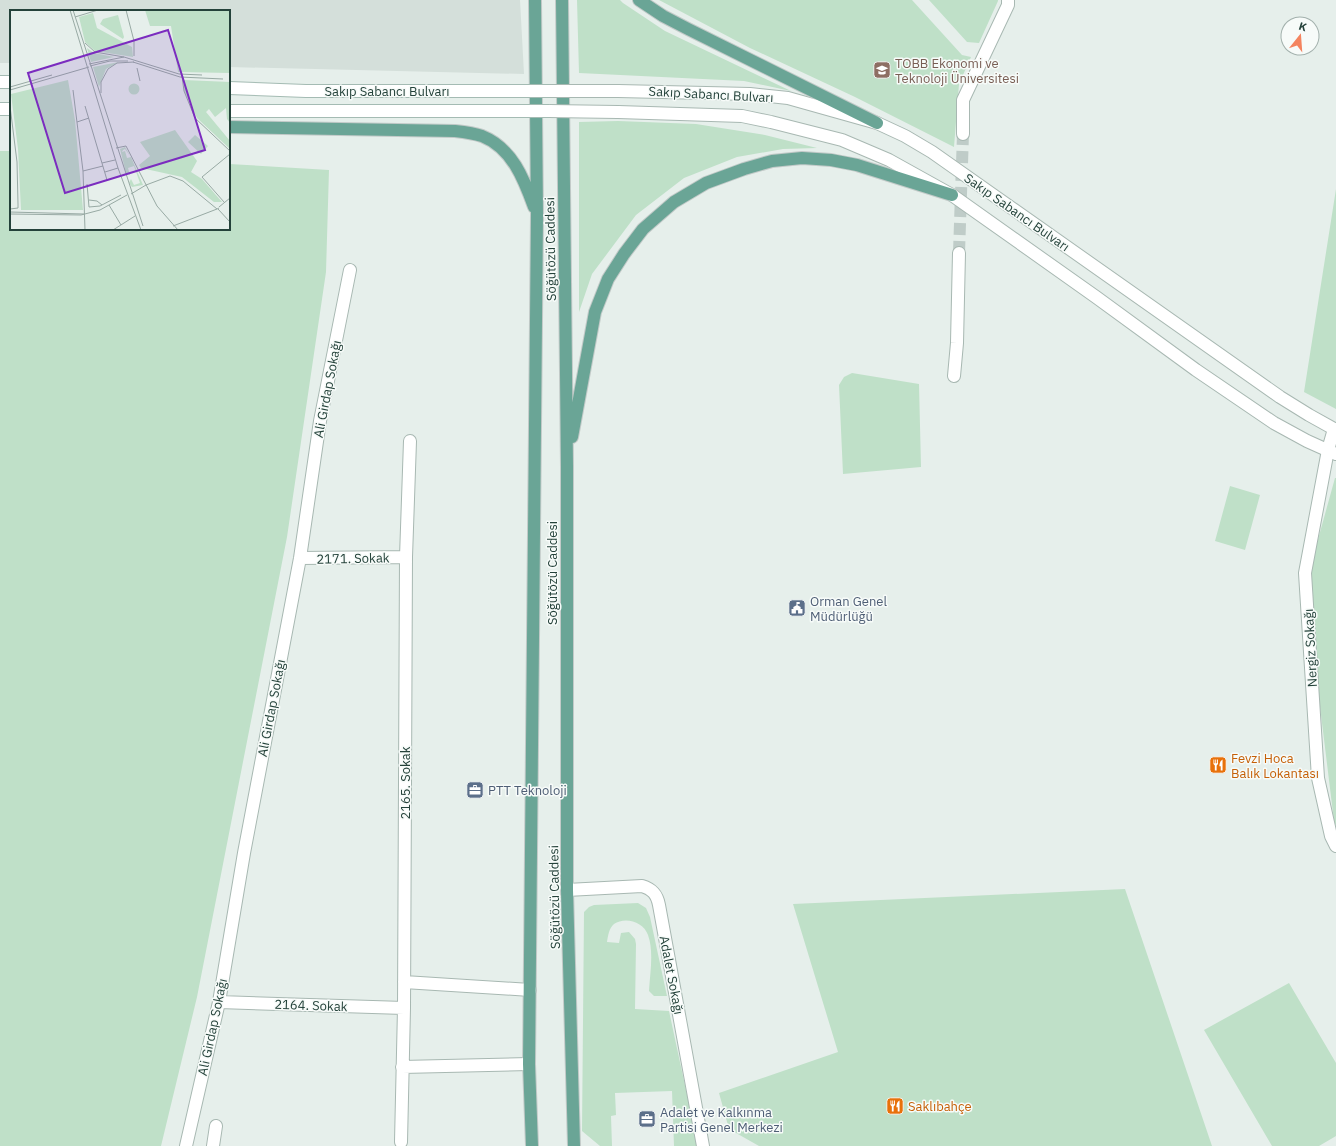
<svg xmlns="http://www.w3.org/2000/svg" width="1336" height="1146" font-family="'IBM Plex Sans',sans-serif">
<style>
.built{fill:#d4dfda}
.green{fill:#bfe0c8}
.lines{fill:none;stroke-linecap:round;stroke-linejoin:round}
.minor-tunnel{stroke:#bfccc8;stroke-width:12;stroke-dasharray:12 6;stroke-linecap:butt}
.minor-casing{stroke:#a8b8b2;stroke-width:14}
.tertiary-casing{stroke:#a8b8b2;stroke-width:14}
.secondary-casing{stroke:#a4bbb3;stroke-width:14}
.primary-casing{stroke:#c2cac8;stroke-width:14}
.minor{stroke:#fff;stroke-width:12}
.tertiary{stroke:#fff;stroke-width:12}
.secondary{stroke:#fff;stroke-width:12}
.primary{stroke:#6aa596;stroke-width:12}
.tertiary-bridge-casing{stroke:#a8b8b2;stroke-width:14;stroke-linecap:butt}
.secondary-bridge-casing{stroke:#a4bbb3;stroke-width:14;stroke-linecap:butt}
.tertiary-bridge{stroke:#fff;stroke-width:12}
.secondary-bridge{stroke:#fff;stroke-width:12}
.labels{text-anchor:middle;stroke-width:3;stroke-linejoin:round;paint-order:stroke}
.education-label{font-size:13px;fill:#785e54;stroke:#f7fbf9;text-anchor:start}
.street-label{font-size:13px;fill:#24423a;stroke:#f7fbf9}
.service-label{font-size:13px;fill:#4e5e75;stroke:#f7fbf9;text-anchor:start}
.food-label{font-size:13px;fill:#c56008;stroke:#f7fbf9;text-anchor:start}
.inset-road{fill:none;stroke:#98aaa4;stroke-width:1}
.view{fill:#7b2cbf;fill-opacity:0.15;stroke:#7b2cbf;stroke-width:2}
.inset-edge{fill:none;stroke:#24423a;stroke-width:2}
</style>
<rect width="100%" height="100%" fill="#e6efeb"/>
<path class="built" d="M0 0H520L524 74 229 67V11H11V63H0Z"/>
<path class="green" d="M577 0H620L623 3 665 31 791 91 744 81 579 73Z
M659 0H912L962 55 971 57 959 84 954 147 855 97 750 48Z
M929 0H998V1L979 43 967 42Z
M618 121 696 124 765 135 817 148 783 149 737 157 684 178 636 215 592 274 579 312V122Z
M0 151H11V229H229V164L329 170 326 272 287 537 197 997 161 1146H0Z
M1336 189V409L1304 392Z
M852 373 919 384 921 467 843 474 839 385 844 377Z
M1335 478H1336V826L1334 821 1317 682 1311 576 1317 543Z
M1230 486 1260 495 1245 550 1215 541Z
M1125 889 1212 1146H759L729 1129 719 1093 838 1052 793 904Z
M638 903 646 908 650 917 667 996H654L649 991C650 973 654 952 648 935 644 922 625 916 614 924 609 928 608 936 607 942L619 943 621 933 629 932 635 939 636 944 635 1009 669 1011 698 1146H674L672 1091 615 1093 616 1115 611 1116 612 1146H600L582 1131 584 912 589 907 594 905Z
M1289 983 1336 1063V1136L1319 1146H1272L1204 1030Z"/>
<g class="lines">
<path class="minor-tunnel" d="M959 253 963 134"/>
<defs>
<path id="minor" d="M963 134V100L1008 5V0
M954 376 957 343 959 253
M1334 429 1328 450 1305 573 1318 778 1331 836 1336 846
M300 558 406 557
M567 890 642 886C652 889 657 894 659 905L703 1146
M404 982 530 990
M219 1002 404 1008
M402 1067 529 1064
M401 1142 404 1008 406 557 410 441
M186 1146 219 1002 244 853 300 558 320 421 350 270
M213 1146 216 1126"/>
<path id="tertiary" d="M618 91 750 94 788 98 877 123 905 136 932 152 1280 397 1309 415 1336 430
M618 112 742 116 771 122 842 140 889 160 952 195 1096 297 1196 370 1274 423 1307 441 1336 454"/>
<path id="secondary" d="M0 82H11
M229 88 306 91H493
M0 109H11
M229 111H494"/>
<path id="primary" d="M562 0 567 466V890L574 1146
M639 0 663 16 688 29 877 123
M229 127 455 131C464 132 473 133 482 136 512 148 524 179 534 207
M572 437 595 312 608 279 624 254 643 229 674 202 706 183 744 169 772 161 802 158 831 160 857 165 952 195
M532 1146 529 1064 537 214 535 0"/>
</defs>
<use href="#minor" class="minor-casing"/>
<use href="#tertiary" class="tertiary-casing"/>
<use href="#secondary" class="secondary-casing"/>
<use href="#primary" class="primary-casing"/>
<use href="#minor" class="minor"/>
<use href="#tertiary" class="tertiary"/>
<use href="#secondary" class="secondary"/>
<use href="#primary" class="primary"/>
<defs>
<path id="tertiary-bridge" d="M550 91H618
M549 111 618 112"/>
<path id="secondary-bridge" d="M493 91H550
M494 111H549"/>
</defs>
<use href="#tertiary-bridge" class="tertiary-bridge-casing"/>
<use href="#secondary-bridge" class="secondary-bridge-casing"/>
<use href="#tertiary-bridge" class="tertiary-bridge"/>
<use href="#secondary-bridge" class="secondary-bridge"/>
</g>
<defs>
<symbol id="university-square" viewBox="-11 -11 22 22"><rect x="-9" y="-9" width="18" height="18" rx="4" fill="#8d6e63" stroke="#f7fbf9"/><path d="M0-5L7-2L0 1L-7-2ZM-4 1L0 2.5L4 1V4Q0 6-4 4Z" fill="#fff"/></symbol>
<symbol id="civic-square" viewBox="-11 -11 22 22"><rect x="-9" y="-9" width="18" height="18" rx="4" fill="#5c6f8a" stroke="#f7fbf9"/><path d="M-.6-6.5H3V-4.5H.6V-3L4-1V1h2V6H-6V1h2V-1L-.6-3ZM-1.2 2.5V6h2.4V2.5Z" fill="#fff"/></symbol>
<symbol id="restaurant-square" viewBox="-11 -11 22 22"><rect x="-9" y="-9" width="18" height="18" rx="4" fill="#e8710a" stroke="#f7fbf9"/><path d="M-5-6h1v4h1v-4h1v4h1v-4h1v5L-1.5 .5V6h-2V.5L-5-1ZM5-6V6H3V1.5H1.5Q1.5-4 5-6Z" fill="#fff"/></symbol>
<symbol id="office-square" viewBox="-11 -11 22 22"><rect x="-9" y="-9" width="18" height="18" rx="4" fill="#5c6f8a" stroke="#f7fbf9"/><path d="M-6-3h4V-5.5h4V-3h4V5H-6ZM-1-4.5V-3h2v-1.5ZM-6 0V1H6V0Z" fill="#fff"/></symbol>
</defs>
<g fill-rule="evenodd">
<use href="#university-square" x="872" y="60" width="20" height="20"/>
<use href="#civic-square" x="787" y="598" width="20" height="20"/>
<use href="#restaurant-square" x="1208" y="755" width="20" height="20"/>
<use href="#office-square" x="465" y="780" width="20" height="20"/>
<use href="#restaurant-square" x="885" y="1096" width="20" height="20"/>
<use href="#office-square" x="637" y="1109" width="20" height="20"/>
</g>
<g class="labels">
<g class="education-label">
<text x="895" y="68">TOBB Ekonomi ve<tspan x="895" dy="15">Teknoloji Üniversitesi</tspan></text>
</g>
<g class="street-label">
<text x="387" y="96">Sakıp Sabancı Bulvarı</text>
<text transform="translate(711 94) rotate(3)" y="5">Sakıp Sabancı Bulvarı</text>
<text transform="translate(1017 212) rotate(35)" y="5">Sakıp Sabancı Bulvarı</text>
<text transform="translate(550 249) rotate(-91)" y="5">Söğütözü Caddesi</text>
<text transform="translate(327 389) rotate(-79)" y="5">Ali Girdap Sokağı</text>
<text transform="translate(353 558) rotate(-1)" y="5">2171. Sokak</text>
<text transform="translate(552 573) rotate(-90)" y="5">Söğütözü Caddesi</text>
<text transform="translate(1310 648) rotate(-93)" y="5">Nergiz Sokağı</text>
<text transform="translate(271 708) rotate(-79)" y="5">Ali Girdap Sokağı</text>
<text transform="translate(405 783) rotate(-90)" y="5">2165. Sokak</text>
<text transform="translate(554 897) rotate(-91)" y="5">Söğütözü Caddesi</text>
<text transform="translate(672 975) rotate(79)" y="5">Adalet Sokağı</text>
<text transform="translate(311 1005) rotate(2)" y="5">2164. Sokak</text>
<text transform="translate(212 1027) rotate(-78)" y="5">Ali Girdap Sokağı</text>
</g>
<g class="service-label">
<text x="810" y="606">Orman Genel<tspan x="810" dy="15">Müdürlüğü</tspan></text>
<text x="488" y="795">PTT Teknoloji</text>
<text x="660" y="1117">Adalet ve Kalkınma<tspan x="660" dy="15">Partisi Genel Merkezi</tspan></text>
</g>
<g class="food-label">
<text x="1231" y="763">Fevzi Hoca<tspan x="1231" dy="15">Balık Lokantası</tspan></text>
<text x="908" y="1111">Saklıbahçe</text>
</g>
</g>
<g transform="translate(10 10)">
<rect width="220" height="220" fill="#e6efeb"/>
<path d="M135 0H220V63L168 62 161 16H140ZM83 3 87 18 122 37 123 47 85 41 75 32 69 7ZM108 5 114 27 113 29 90 14 93 9ZM77 38 84 43 104 47 81 52ZM109 52 96 59 89 77 83 57ZM58 70 65 110 73 200H11L8 139 1 84ZM174 70 220 72V113L217 109 216 98 205 107 199 99 196 102 220 131V139L187 108 174 81ZM118.5 79a5.5 5.5 0 1 1 11 0a5.5 5.5 0 1 1-11 0ZM165 120 187 151 181 162 192 169 212 192H204L172 167 131 158 129 155 140 146 130 132ZM185 125 198 136 191 144 178 132ZM115 137 120 146 115 139 113 140 112 142 115 141 117 148 121 147 133 175 122 177 119 173 121 169 124 175 130 173 124 156 118 158 120 165 116 163 110 139Z" fill="#bfe0c8"/>
<path class="inset-road" d="M60 0 108 158 131 220M63 0 133 216M116 0 124 31V46M65 7 88 0M75 33 85 42 114 47M123 52 170 67 213 69M79 54 114 47 169 64 192 65M80 56 100 51H118M127 58 130 71M172 66 174 81 185 108 220 141M0 77 42 65M0 80 79 57M63 80 73 161 75 220M91 83V72L98 59 107 53 124 52M0 96 7 152 8 194V198L0 199M75 96 97 170M67 112 79 108M106 138 116 136 147 196 168 220M92 153 105 150M73 161 93 156M95 162 108 158M77 174 79 197 90 196 111 185M121 184 136 175 160 166 173 171 207 199 209 198M79 190 87 191 92 195M214 192 192 167 220 144M99 195 111 215M209 197 220 188M208 199 220 212M0 202 74 204M0 204 71 205 90 200 117 185M163 216 207 199M103 220 125 206"/>
<path class="view" d="M158 20 195 140 55 183 18 63Z"/>
<rect width="220" height="220" class="inset-edge"/>
</g>
<g transform="translate(1300 36) rotate(17)"><circle r="19" fill="#f7fbf9" stroke="#a3b1ad"/>
<path d="M0-3L7 15L0 10L-7 15Z" fill="#f4845f"/>
<text y="-6" font-size="11" font-weight="bold" text-anchor="middle" fill="#24423a">K</text>
</g>
</svg>
